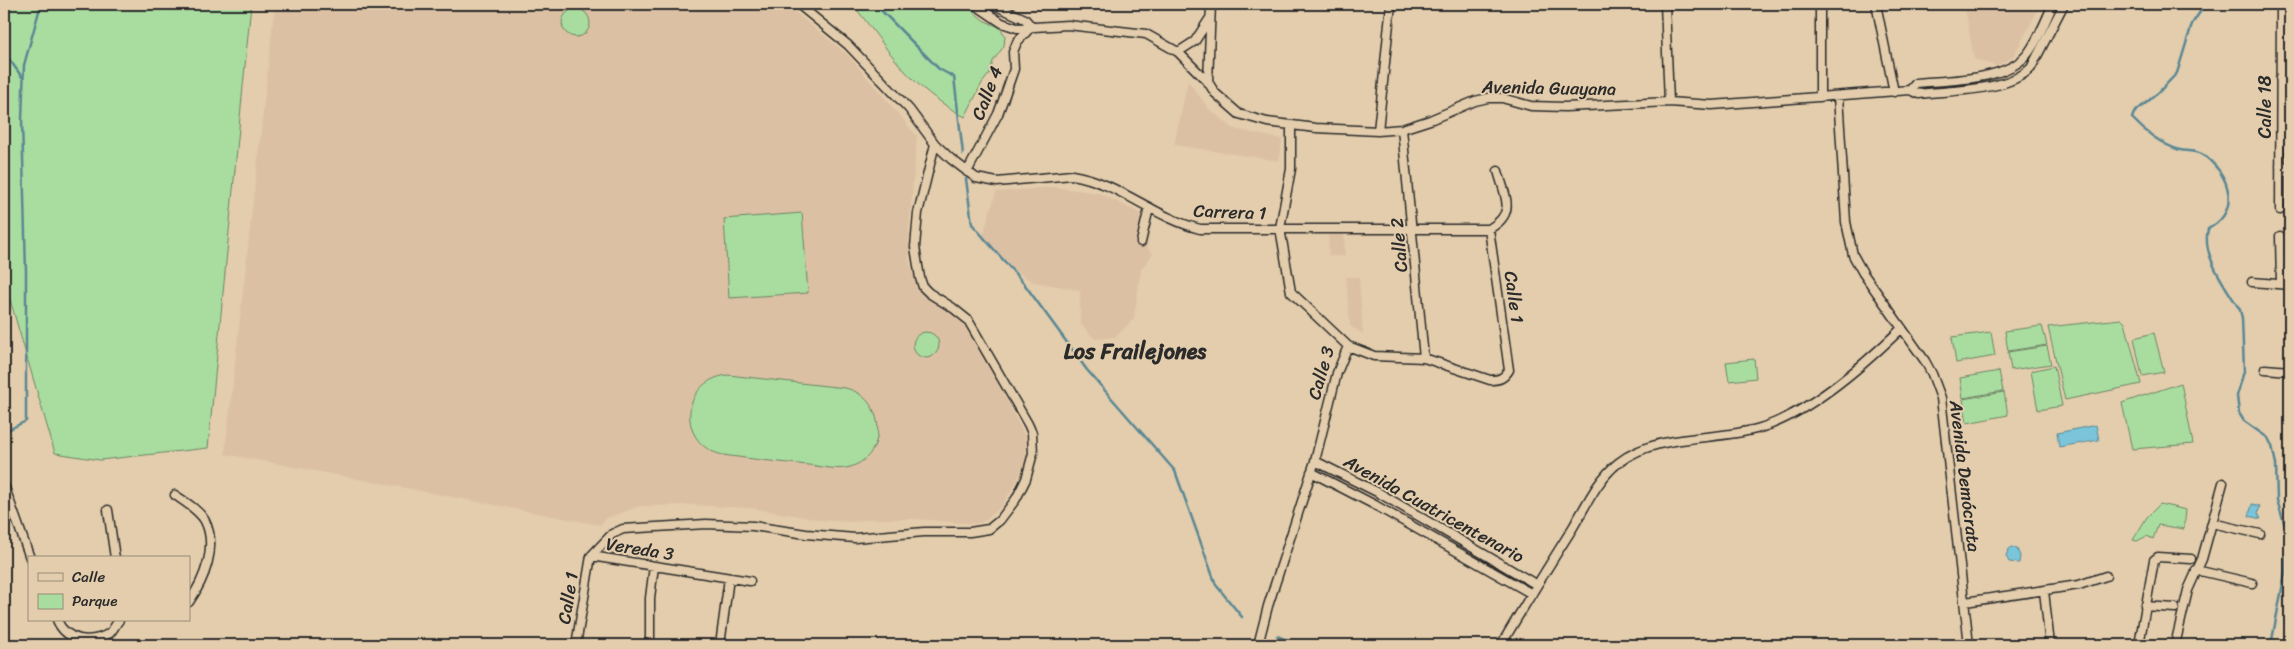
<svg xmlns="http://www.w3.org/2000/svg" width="2294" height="649" font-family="Sriracha,sans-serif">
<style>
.built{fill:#dcc0a3}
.green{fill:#a9dd9f;stroke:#6a8465}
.water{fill:#7ac5da;stroke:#5a8794}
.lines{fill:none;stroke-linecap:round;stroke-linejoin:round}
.stream{stroke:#5a8794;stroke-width:2.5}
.minor-casing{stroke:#2b2b2b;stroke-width:11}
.minor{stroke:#e3cdac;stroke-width:8}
.labels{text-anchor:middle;stroke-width:4;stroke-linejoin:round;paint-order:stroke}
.street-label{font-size:18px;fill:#2b2b2b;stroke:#e3cdac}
.district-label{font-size:22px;font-weight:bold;fill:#2b2b2b;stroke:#e3cdac}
</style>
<rect width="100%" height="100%" fill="#e3cdac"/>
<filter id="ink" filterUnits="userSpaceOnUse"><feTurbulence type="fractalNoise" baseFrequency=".02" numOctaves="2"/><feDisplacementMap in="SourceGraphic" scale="10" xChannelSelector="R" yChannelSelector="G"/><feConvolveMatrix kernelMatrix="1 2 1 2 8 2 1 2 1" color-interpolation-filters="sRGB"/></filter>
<g filter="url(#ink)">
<path class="built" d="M275 4H785L849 56 917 136 909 230V260L917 285 923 293 950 311 972 332 1025 436 1027 445 1025 463 1017 481 1002 506 986 520 976 524 916 519H870L849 522 821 520 751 508 694 505 640 506 607 518 600 525 225 454Z
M1925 4H2041L2013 57 1997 66 1974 59 1965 7 1926 10Z
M1188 81 1209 109 1234 129 1282 139 1279 161 1174 145Z
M1053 187 1099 193 1152 219 1147 248 1153 254 1141 269 1134 319 1115 337 1095 339 1080 323V290L1034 282 1012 269 982 239 996 192Z
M1328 234H1344L1345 256H1329Z
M1346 277H1359L1363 334 1350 326Z"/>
<path class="green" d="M4 4H251L208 448 100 460 55 453 6 286 4 269Z
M852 4H965L983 20 999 27 1005 35 1004 46 993 61 990 73 982 83 965 117C941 104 917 86 899 64 882 45 869 23 852 4Z
M562 23a14 14 0 1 1 28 0a14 14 0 1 1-28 0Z
M802 213 808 293 729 298 724 219Z
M2121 319 2125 323 2141 384 2065 400 2048 327Z
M2042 326 2047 345 2008 351 2005 331Z
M1991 332 1995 356 1956 363 1952 337Z
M913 345a13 13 0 1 1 26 0a13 13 0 1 1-26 0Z
M2154 333 2164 372 2142 376 2134 338Z
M2047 346 2051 364 2011 370 2008 352Z
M1754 359 1756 378 1729 381 1726 362Z
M2054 366 2062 406 2038 410 2031 371Z
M1999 371 2003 391 1963 398 1960 378Z
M728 375 845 388C887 397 890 459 846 468 834 470 820 466 808 465 779 462 751 459 723 455 676 445 680 380 728 375Z
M2181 383 2193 444 2132 449 2122 403Z
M2004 392 2008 415 1967 423 1963 399Z
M2160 504 2186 510 2184 529 2158 525 2153 539 2147 536 2137 541 2133 540 2147 517Z"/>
<path class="water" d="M2096 425 2099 440 2059 447 2057 433Z
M2252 504 2260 506 2258 513 2261 519 2249 516Z
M2012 547 2017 549 2020 556 2019 563 2009 562 2006 556 2008 550Z"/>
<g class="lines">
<path class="stream" d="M875 4 939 69 954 77 963 154
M2209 4 2202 9 2192 24 2177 73 2159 92 2134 113 2132 118C2144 131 2162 145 2180 150 2188 152 2199 150 2206 157 2230 177 2241 211 2208 229 2201 255 2226 287 2240 310L2242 318 2244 371 2237 396 2239 413 2244 421 2268 438 2272 446 2276 464 2277 500 2288 536 2285 573 2271 645
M4 52 22 77
M966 179 972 224 1025 285 1087 370 1175 471 1216 585 1242 617
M4 432 26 421V273L22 119 24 65 41 4
M1277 636 1299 645"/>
<defs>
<path id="minor" d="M798 4 848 45 909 109 935 144 951 159 976 178 997 182 1072 175C1118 182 1155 218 1200 229H1489
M974 4 1002 23 1017 28 1068 25 1146 34 1178 52 1208 82 1215 93 1239 114 1267 122 1316 128 1378 131 1402 129 1430 120 1475 101 1488 98H1502L1531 106 1565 107 1669 102 1712 105 1910 90 1919 94C1952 90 2006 92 2031 68L2064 4
M992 4 1025 19 1031 26
M1665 4 1669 102
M1876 4 1894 92
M1178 52 1195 41 1210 18
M2280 78 2290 79
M1208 82 1211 4
M1910 90 1916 83C1949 80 2009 81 2029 52 2039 38 2046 20 2053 4
M1838 96 1846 222 1853 255 1863 273 1925 361 1932 374 1941 398 1969 645
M1820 97V4
M1291 125V169L1280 228 1291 292 1348 346 1374 356 1424 358 1490 380C1500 380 1504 378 1509 370L1489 229
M1402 129 1424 358
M1378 131 1391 4
M2280 166 2290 167
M967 172 998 114 1006 92 1014 69 1013 52 1017 42 1030 28
M2280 210 2281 4
M1489 229C1517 213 1505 197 1498 171
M2280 236 2281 284
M1141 242 1149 208
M2252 282 2290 285
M2265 369 2290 371
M1315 461 1379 493 1537 585
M1311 472 1373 504 1532 594
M4 485 30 558
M175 495C185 502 199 510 205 521 218 547 204 580 189 602
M108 510 115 558
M2212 523 2260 534
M591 556 750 581
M2196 570 2252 583
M2044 591 2050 645
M1965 602 2079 585 2106 576
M2145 606 2175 608
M57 620C66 641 90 645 110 633 113 630 116 624 119 620
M576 645 591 556 612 534 623 529 706 524 753 526 806 534 855 538 924 532H970L989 529 1000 520 1016 499 1026 479 1033 453 1032 433 1028 424 968 320 953 308 929 293 923 287 920 278 915 247 918 213 935 144
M650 645V598L654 566
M720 645 729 578
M1258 645 1268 606 1315 461 1337 373 1348 346
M1501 645C1524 606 1548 567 1572 529 1586 506 1597 480 1618 463 1658 432 1713 442 1760 428 1808 414 1866 363 1902 328
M2139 645 2154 560 2158 557 2191 559
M2175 645 2188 590 2202 559 2223 483"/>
</defs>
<use href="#minor" class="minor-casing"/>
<use href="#minor" class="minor"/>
</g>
</g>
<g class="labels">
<g class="street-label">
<text transform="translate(1549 88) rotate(1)" y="6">Avenida Guayana</text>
<text transform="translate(987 93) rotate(-69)" y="6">Calle 4</text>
<text transform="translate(2265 107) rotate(-90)" y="6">Calle 18</text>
<text transform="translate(1230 212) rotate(2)" y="6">Carrera 1</text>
<text transform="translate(1399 245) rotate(-95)" y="6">Calle 2</text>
<text transform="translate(1514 297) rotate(82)" y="6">Calle 1</text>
<text transform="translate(1321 373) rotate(-74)" y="6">Calle 3</text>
<text transform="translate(1965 476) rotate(83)" y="6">Avenida Demócrata</text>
<text transform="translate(1434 509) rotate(29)" y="6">Avenida Cuatricentenario</text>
<text transform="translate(640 549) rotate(9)" y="6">Vereda 3</text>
<text transform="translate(568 598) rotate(-81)" y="6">Calle 1</text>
</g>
<g class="district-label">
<text x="1135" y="359">Los Frailejones</text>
</g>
</g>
<rect width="2294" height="649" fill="none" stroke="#e3cdac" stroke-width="20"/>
<rect x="10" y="10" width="2274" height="629" fill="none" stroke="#2b2b2b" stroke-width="2" filter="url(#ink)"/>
<rect x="28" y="556" width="162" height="65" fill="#e3cdac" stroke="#998c78"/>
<rect x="38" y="573" width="25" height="8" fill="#e3cdac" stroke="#998c78"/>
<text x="72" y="582" font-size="15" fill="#2b2b2b">Calle</text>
<rect x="38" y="594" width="25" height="15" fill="#a9dd9f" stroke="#998c78"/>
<text x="72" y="606" font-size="15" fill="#2b2b2b">Parque</text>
</svg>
